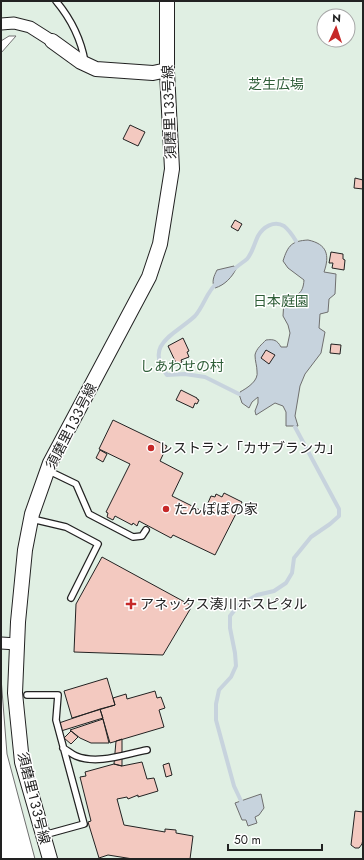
<svg xmlns="http://www.w3.org/2000/svg" width="364" height="860" font-family="Jost,'Noto Sans JP',sans-serif">
<style>
.green{fill:#e0efe3;stroke:#6f6f6f;fill-rule:evenodd}
.water{fill:#c7d3dd;stroke:#6f6f6f}
.lines{fill:none;stroke-linecap:round;stroke-linejoin:round}
.stream{stroke:#c7d3dd;stroke-width:4}
.building{fill:#f3c9c0;stroke:#222}
.service-casing{stroke:#222;stroke-width:8}
.minor-casing{stroke:#222;stroke-width:13}
.tertiary-casing{stroke:#222;stroke-width:16}
.service{stroke:#fff;stroke-width:5.5}
.minor{stroke:#fff;stroke-width:11}
.tertiary{stroke:#fff;stroke-width:14}
.poi-dot{fill:#c62828;stroke:#fff;stroke-width:1.5}
.labels{text-anchor:middle;stroke-width:3;stroke-linejoin:round;paint-order:stroke}
.park-label{font-size:14px;fill:#2f5e38;stroke:#fff}
.street-label{font-size:14px;fill:#222;stroke:#fff}
.poi-label{font-size:14px;fill:#222;stroke:#fff;text-anchor:start}
</style>
<rect width="100%" height="100%" fill="#fff"/>
<path class="green" d="M1 1H363V859H35L7 754 1 678V53L16 36H9L1 41ZM324 16H348V40H324Z"/>
<path class="water" d="M308 240C327 244 330 255 324 272L336 274 335 294 329 299 328 312 320 314 319 328 325 332 321 353 305 374 300 386 295 416 298 426H286V412L283 406 275 403 256 415 255 411 258 403V397L252 402 249 408 242 403 239 394 240 392C247 388 259 381 257 371 257 366 255 361 255 355 256 349 262 344 266 340 274 339 277 340 281 347H287L290 333 288 325 283 316 284 300C297 295 303 295 304 280L288 268 283 261C288 245 292 241 308 240Z
M234 266 236 269C232 277 225 285 215 288 211 282 214 276 217 270Z
M261 794 264 808 259 815 255 817 257 823 248 826 246 820H242L235 803Z"/>
<g class="lines">
<path class="stream" d="M232 271C236 267 242 263 247 259 253 252 254 244 258 236 263 227 274 220 284 226 289 230 293 236 296 241
M217 283C207 291 204 306 195 316 176 334 143 344 167 375L185 374 205 377 239 394
M242 803 234 786 216 720V704L219 690 231 677 236 666 235 653 230 628V616L237 607 257 595 274 591 286 583 292 573 294 558 311 537 330 524 339 516V509L295 427"/>
</g>
<path class="building" d="M130 125 145 132 138 146 123 139Z
M355 178 363 180V189L354 188Z
M235 220 242 224 238 231 231 227Z
M331 252 343 254V259L345 260 344 270 332 268 333 263H329Z
M183 338 189 351 187 352 189 357 181 360 182 362 177 365 168 346Z
M331 344 341 345 340 354 330 353Z
M266 350 275 355 269 364 261 358Z
M181 390 197 398V399L199 400 197 404 195 403 193 408 176 400Z
M113 420 167 446 160 461 183 473 172 496 204 512 211 496 215 497 216 494 222 497 224 493 242 502 215 555 173 535 171 538 139 521 137 526 133 523 132 525 115 516 113 520 107 517 108 513 106 512 130 464 99 449Z
M100 450 107 454 103 462 96 458Z
M102 557 192 606 163 655 74 652 76 604Z
M107 678 115 705 72 718 64 691Z
M155 691 157 698 161 697 165 708 159 710 164 727 110 743 100 709 115 705 113 698 126 694 127 699Z
M100 709 103 718 61 731 59 723Z
M103 719 109 743H91L80 738 70 730Z
M71 731 78 737 71 744 64 738Z
M122 739V766L114 764 116 741Z
M142 762 147 779 154 778 158 791 138 797V795L128 799 127 797 117 799 124 825 165 832V829L176 830V833L193 836 190 859H133L108 855 99 858 88 822 91 821 80 777 86 776 85 772 114 764 122 766Z
M169 763 172 775 166 777 163 765Z
M355 811 363 812V839L362 844 359 848H355L351 845Z"/>
<g class="lines">
<defs>
<path id="service" d="M56 1C71 19 81 39 85 62
M47 470 76 484 89 514 133 537 142 536 146 530
M32 519 66 527 98 544 71 598
M27 695H58L56 720 84 824 44 835
M63 748C67 750 71 754 76 756 98 765 125 754 147 750"/>
<path id="minor" d="M1 24 14 23 30 27 52 41
M1 643 17 644"/>
<path id="tertiary" d="M52 41 81 62 96 69 153 73 167 70
M50 859 22 762 15 693 18 622 25 550 32 514 50 463 149 277 160 244 172 169 167 72V1"/>
</defs>
<use href="#service" class="service-casing"/>
<use href="#minor" class="minor-casing"/>
<use href="#tertiary" class="tertiary-casing"/>
<use href="#service" class="service"/>
<use href="#minor" class="minor"/>
<use href="#tertiary" class="tertiary"/>
</g>
<g class="poi-dot">
<circle cx="151" cy="448" r="4"/>
<circle cx="166" cy="509" r="4"/>
<path d="M129 598h4v4h4v4h-4v4h-4v-4h-4v-4h4z"/>
</g>
<g class="labels">
<g class="park-label">
<text x="276" y="89">芝生広場</text>
<text x="281" y="306">日本庭園</text>
<text x="182" y="371">しあわせの村</text>
</g>
<g class="street-label">
<text transform="translate(169 112) rotate(-92)" y="5">須磨里１３３号線</text>
<text transform="translate(71 426) rotate(-63)" y="5">須磨里１３３号線</text>
<text transform="translate(34 798) rotate(76)" y="5">須磨里１３３号線</text>
</g>
<g class="poi-label">
<text x="159" y="453">レストラン「カサブランカ」</text>
<text x="174" y="514">たんぽぽの家</text>
<text x="140" y="609">アネックス湊川ホスピタル</text>
</g>
</g>
<rect width="364" height="860" fill="none" stroke="#222222" stroke-width="4"/>
<g transform="translate(336 28) rotate(3)"><circle r="19" fill="#ffffff" stroke="#a7a7a7"/>
<path d="M0-3L7 15L0 10L-7 15Z" fill="#c62828"/>
<text y="-6" font-size="11" font-weight="bold" text-anchor="middle" fill="#222222">N</text>
</g>
<path d="M228 844v6h94v-6" fill="none" stroke="#222222" stroke-width="2"/>
<text x="234" y="844" font-size="12" fill="#222222" stroke="#ffffff" stroke-width="3" paint-order="stroke">50 m</text>
</svg>
